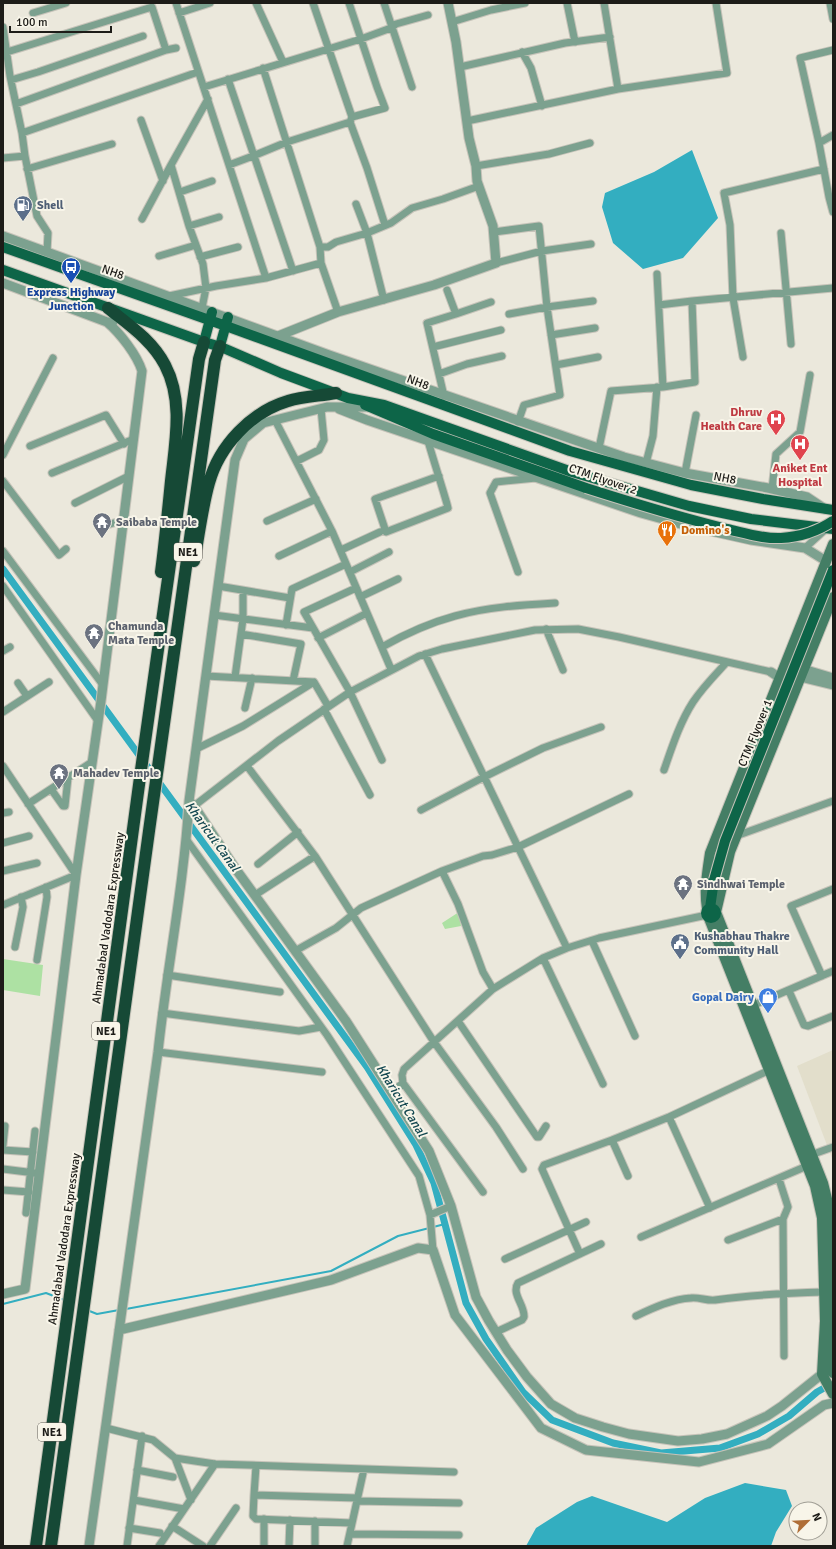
<svg xmlns="http://www.w3.org/2000/svg" width="836" height="1549" font-family="Signika,sans-serif">
<style>
.built{fill:#e2decb}
.green{fill:#ade1a3}
.water{fill:#33aec0}
.lines{fill:none;stroke-linecap:round;stroke-linejoin:round}
.stream{stroke:#33aec0;stroke-width:2}
.canal{stroke:#33aec0;stroke-width:7}
.minor-casing{stroke:#c6c3b9;stroke-width:9}
.tertiary-casing{stroke:#c6c3b9;stroke-width:11}
.secondary-casing{stroke:#c6c3b9;stroke-width:12}
.primary-casing{stroke:#c6c3b9;stroke-width:12}
.motorway-casing{stroke:#c6c3b9;stroke-width:14}
.minor{stroke:#7ca18f;stroke-width:7}
.tertiary{stroke:#7ca18f;stroke-width:9}
.secondary{stroke:#447e65;stroke-width:10}
.primary{stroke:#0d6548;stroke-width:10}
.motorway{stroke:#164936;stroke-width:12}
.primary-bridge-casing{stroke:#c6c3b9;stroke-width:12;stroke-linecap:butt}
.primary-bridge{stroke:#0d6548;stroke-width:10}
.labels{text-anchor:middle;stroke-width:4;stroke-linejoin:round;paint-order:stroke}
.shield{fill:#f8f5e9;stroke:#5f5d57;stroke-width:1}
.shield-label{font-size:11px;font-weight:bold;fill:#1d1c18}
.service-label{font-size:12px;font-weight:bold;fill:#4e5e75;stroke:#f8f5e9;text-anchor:start}
.street-label{font-size:12px;fill:#1d1c18;stroke:#f8f5e9}
.transit-label{font-size:12px;font-weight:bold;fill:#164399;stroke:#f8f5e9}
.health-label{font-size:12px;font-weight:bold;fill:#be3a42;stroke:#f8f5e9;text-anchor:end}
.worship-label{font-size:12px;font-weight:bold;fill:#5b616d;stroke:#f8f5e9;text-anchor:start}
.food-label{font-size:12px;font-weight:bold;fill:#c56008;stroke:#f8f5e9;text-anchor:start}
.shop-label{font-size:12px;font-weight:bold;fill:#366cbe;stroke:#f8f5e9;text-anchor:end}
.water-label{font-size:13px;font-style:italic;fill:#134750;stroke:#f8f5e9}
</style>
<rect width="100%" height="100%" fill="#ebe8dc"/>
<path class="built" d="M833 1050V1161L797 1066Z"/>
<path class="green" d="M459 912 461 926 445 929 442 923Z
M3 959 43 965 40 996 3 990Z"/>
<path class="water" d="M692 150 718 218 683 258 643 269 613 243 602 207 605 193 654 172Z
M745 1483 786 1490 792 1506 776 1532 771 1546H526L536 1528 577 1502 592 1496 667 1522 705 1498Z"/>
<g class="lines">
<path class="stream" d="M3 1304 46 1293 64 1300
M126 1309 331 1271 398 1236 445 1224
M87 1310 97 1314 119 1310"/>
<path class="canal" d="M3 569 367 1067 416 1145 434 1183 466 1303 486 1339 523 1392 552 1420 613 1443 661 1453 720 1448 758 1434 789 1416 817 1392 833 1383"/>
<defs>
<path id="minor" d="M176 3 266 278 321 263 338 312
M256 3 283 62
M349 3 377 87 385 108 352 117
M384 3 412 87
M567 3 575 42
M830 3 833 19
M33 13 66 3
M179 13 210 3
M452 22 491 10 525 3
M3 27 10 76 22 133 198 72
M7 52 152 7 166 50
M522 52 531 68 542 106
M460 67 565 43 610 37
M263 68 320 247 321 263
M228 79 293 271
M11 80 38 72 143 36
M204 87 361 39 391 28 396 24 428 15
M618 89 727 73 716 3
M16 104 166 50 176 48
M141 120 163 181
M467 121 618 89 604 3
M350 122 367 168 385 225
M22 133 25 156 37 216 48 233 47 252
M833 135 819 143 829 197 833 212
M819 143 800 58 833 50
M3 158 25 156
M229 165 253 156 287 142 350 122 352 117 313 3
M476 166 549 154 590 143
M27 169 112 144
M180 192 212 181
M356 204 367 233 384 300
M142 219 171 165
M189 226 219 217
M494 232 539 226 547 307 560 395 524 405 518 422
M781 233 791 344
M320 247H328L336 242 367 233 391 223 412 208 443 199 479 186
M159 256 196 245
M200 257 238 247
M496 263 542 251 591 244
M169 296 216 286 266 278
M659 305 692 301
M202 308 206 288 203 264 189 226 171 165 208 99
M456 314 491 302
M509 314 547 307 593 301
M551 335 595 328
M433 347 501 330
M743 357 733 298 730 225 724 193 824 169
M556 365 598 357
M439 374 467 364 502 356
M663 387 695 382 692 301 833 288
M444 396 427 323 456 314 447 290
M275 420 332 531 391 669
M428 441C434 462 441 483 447 504L448 508 386 532 375 499 439 476
M30 446 106 415 124 444
M599 448 611 391 663 387 657 274
M3 455 53 358
M297 461 319 450 324 440 321 409
M646 463 653 436 657 387
M52 473 134 439
M685 473 696 415
M3 481 59 555 66 549
M772 489 776 454 800 432 810 375
M75 503 129 476
M267 521 316 499
M100 527 124 520
M805 548 827 528
M341 550 380 532
M3 551 103 685
M279 556 332 531
M350 572 389 552
M518 572 490 493 496 482 536 478
M3 586 98 721
M218 586 290 598
M356 588 304 612 350 692 382 760
M360 597 398 579
M214 615 313 628
M286 625 292 589 346 564
M546 629 563 670
M241 634 301 644 293 681
M318 638 367 613
M382 647C405 634 429 623 455 616 487 607 521 605 555 603
M3 651 10 647
M425 654 518 847 629 794
M206 676 314 682 328 706
M235 677 243 619V591
M18 683 27 696
M245 708 252 678
M324 709 370 795
M3 712 49 682
M196 749 243 726 314 682
M3 766 76 875 3 905
M247 766 315 856 434 1042 496 1127 523 1169
M664 770C672 747 680 722 693 702 703 687 715 675 727 662
M51 789 63 806H65L68 778
M28 804 92 762
M194 806 278 741 350 692 419 656 442 649 535 630 578 629 619 637 771 672
M421 810 484 777 543 748 601 727
M3 813 9 812
M736 836 833 801
M186 839 327 1035 419 1176 430 1215 433 1250
M3 843 29 836
M258 864 298 832
M3 871 37 863
M255 895 315 856
M592 941 635 1036
M15 947 23 907 21 897
M295 951 336 928 361 908 442 871
M543 958 603 1084
M37 960 47 897 46 887
M167 975 280 992
M822 976 791 906 833 889
M493 989 483 972 458 904 442 871 483 856 492 855 518 847 567 948
M789 991 804 1025 808 1026 833 1016
M749 1007 833 971
M162 1013 299 1031 321 1027
M458 1021 537 1137H539L546 1126
M158 1052 322 1072
M403 1083 483 1192
M392 1092 403 1083 402 1075 404 1069 493 989 543 958 567 948 599 938 707 915
M669 1117 710 1208
M612 1140 628 1176
M3 1145 5 1126
M3 1150 33 1152
M808 1156 833 1147
M3 1169 35 1173
M779 1179 788 1207 783 1219 784 1356
M3 1190 29 1192
M26 1213 35 1131
M430 1215 451 1206
M641 1237 807 1166
M728 1240 783 1219
M580 1254 542 1169 544 1165 612 1140 669 1117 772 1069
M505 1259 586 1222
M636 1316C653 1308 672 1299 691 1298 699 1297 707 1301 715 1300 751 1295 788 1293 824 1292
M496 1332 522 1320 524 1317C525 1305 511 1294 518 1283L601 1244
M106 1428 153 1440 175 1458 215 1464 454 1472
M175 1458 191 1500
M256 1466 254 1495 358 1498
M137 1470 173 1477
M254 1495 253 1516 256 1519 352 1523
M134 1500 184 1509
M357 1501 459 1503
M264 1519V1546
M315 1521V1546
M172 1526 203 1546
M129 1528 160 1533
M350 1534 459 1535
M127 1546 142 1436
M159 1546 215 1464
M210 1546 236 1508
M289 1546 290 1520
M347 1546 364 1469"/>
<path id="tertiary" d="M3 236 329 355 624 457 685 473 768 488 807 497 825 509
M3 283 107 322H113
M278 336 338 312 434 285 496 263 493 226 477 181 476 166 469 138 456 42 448 3
M339 409 367 420 641 513 684 525 751 540 805 548 826 561
M796 670 803 669 833 678
M771 672 780 678 800 677 833 685
M189 801 194 806 235 868 346 1021 429 1151 451 1206 476 1297 489 1321 507 1350 527 1377 551 1404 575 1418 603 1427 629 1434 678 1441 702 1439 727 1434 767 1416 782 1406 822 1374 828 1371
M3 1294 25 1289 76 875 101 701 142 371C137 355 120 333 107 322
M119 1330 331 1280 418 1248 433 1250 455 1315 541 1428 586 1450 699 1462 768 1444 824 1405 833 1403
M89 1546 158 1052C167 968 184 885 189 801L235 460 244 439 263 423 327 407H369"/>
<path id="secondary" d="M833 597 730 852 716 912 823 1183 831 1215V1370L833 1373
M707 909C704 890 707 873 710 853L833 544
M708 916 815 1186 822 1218 825 1321 822 1374 833 1394"/>
<path id="primary" d="M3 247 226 326 570 451 691 485 763 499 833 510
M3 270 204 342 221 347 281 373 348 398 384 405 572 472 689 506 751 519 833 529
M204 342 212 312
M220 346 228 317
M365 405 433 434 586 488
M710 908 714 880
M706 913a5 5 0 1 1 10 0a5 5 0 1 1-10 0Z"/>
<path id="motorway" d="M108 308C129 325 152 340 165 365 184 401 175 443 171 481 168 511 165 542 161 572
M194 561C199 535 202 508 209 483 219 446 251 412 288 401 303 396 321 396 336 393
M36 1546 141 770 199 359 204 342
M51 1546 149 831 215 360 220 346"/>
</defs>
<use href="#minor" class="minor-casing"/>
<use href="#tertiary" class="tertiary-casing"/>
<use href="#secondary" class="secondary-casing"/>
<use href="#primary" class="primary-casing"/>
<use href="#motorway" class="motorway-casing"/>
<use href="#minor" class="minor"/>
<use href="#tertiary" class="tertiary"/>
<use href="#secondary" class="secondary"/>
<use href="#primary" class="primary"/>
<use href="#motorway" class="motorway"/>
<defs>
<path id="primary-bridge" d="M586 488C633 503 679 517 727 529 745 533 763 539 781 538 799 537 818 531 833 521
M714 880 725 841 833 570"/>
</defs>
<use href="#primary-bridge" class="primary-bridge-casing"/>
<use href="#primary-bridge" class="primary-bridge"/>
</g>
<defs>
<symbol id="fuel-pin" viewBox="-11 -11 22 30"><path d="M0 17L-7.5 6A9.5 9.5 0 1 1 7.5 6Z" fill="#5c6f8a" stroke="#f8f5e9"/><path d="M-5.5-6h7V0h2V4h1.3V-2.5L3-4.5l.8-.8L6-3V5H2.5V1h-1V6h-7ZM-4.2-4.7v3.2H.2V-4.7Z" fill="#fff"/></symbol>
<symbol id="bus-pin" viewBox="-11 -11 22 30"><path d="M0 17L-7.5 6A9.5 9.5 0 1 1 7.5 6Z" fill="#1a4fb4" stroke="#f8f5e9"/><path d="M-5-6H5V4H4V6H2V4H-2V6H-4V4H-5ZM-3.5-4V0h7V-4ZM-3.5 1.2v1.5H-2V1.2ZM2 1.2v1.5H3.5V1.2Z" fill="#fff"/></symbol>
<symbol id="hospital-pin" viewBox="-11 -11 22 30"><path d="M0 17L-7.5 6A9.5 9.5 0 1 1 7.5 6Z" fill="#e0444e" stroke="#f8f5e9"/><path d="M-5-5h3v3.5h4V-5h3V5h-3V1.5h-4V5h-3Z" fill="#fff"/></symbol>
<symbol id="temple-pin" viewBox="-11 -11 22 30"><path d="M0 17L-7.5 6A9.5 9.5 0 1 1 7.5 6Z" fill="#6b7280" stroke="#f8f5e9"/><path d="M0-6L5-2H3V0L6.5 2.5H4V6H1.5V3h-3V6H-4V2.5H-6.5L-3 0V-2H-5Z" fill="#fff"/></symbol>
<symbol id="restaurant-pin" viewBox="-11 -11 22 30"><path d="M0 17L-7.5 6A9.5 9.5 0 1 1 7.5 6Z" fill="#e8710a" stroke="#f8f5e9"/><path d="M-5-6h1v4h1v-4h1v4h1v-4h1v5L-1.5 .5V6h-2V.5L-5-1ZM5-6V6H3V1.5H1.5Q1.5-4 5-6Z" fill="#fff"/></symbol>
<symbol id="civic-pin" viewBox="-11 -11 22 30"><path d="M0 17L-7.5 6A9.5 9.5 0 1 1 7.5 6Z" fill="#5c6f8a" stroke="#f8f5e9"/><path d="M-.6-6.5H3V-4.5H.6V-3L4-1V1h2V6H-6V1h2V-1L-.6-3ZM-1.2 2.5V6h2.4V2.5Z" fill="#fff"/></symbol>
<symbol id="shop-pin" viewBox="-11 -11 22 30"><path d="M0 17L-7.5 6A9.5 9.5 0 1 1 7.5 6Z" fill="#3f7fe0" stroke="#f8f5e9"/><path d="M-5-2.5h2.3a2.7 3.5 0 0 1 5.4 0H5L5.5 6h-11ZM-1.5-2.5h3a1.5 2.3 0 0 0-3 0Z" fill="#fff"/></symbol>
</defs>
<g fill-rule="evenodd">
<use href="#fuel-pin" x="12" y="194" width="22" height="30"/>
<use href="#bus-pin" x="60" y="256" width="22" height="30"/>
<use href="#hospital-pin" x="765" y="408" width="22" height="30"/>
<use href="#hospital-pin" x="789" y="433" width="22" height="30"/>
<use href="#temple-pin" x="91" y="511" width="22" height="30"/>
<use href="#restaurant-pin" x="656" y="519" width="22" height="30"/>
<use href="#temple-pin" x="83" y="622" width="22" height="30"/>
<use href="#temple-pin" x="48" y="762" width="22" height="30"/>
<use href="#temple-pin" x="672" y="873" width="22" height="30"/>
<use href="#civic-pin" x="669" y="932" width="22" height="30"/>
<use href="#shop-pin" x="757" y="986" width="22" height="30"/>
</g>
<g class="labels">
<g class="shield">
<rect x="174" y="543" width="28" height="18" rx="3"/>
<rect x="92" y="1022" width="28" height="18" rx="3"/>
<rect x="38" y="1423" width="28" height="18" rx="3"/>
</g>
<g class="shield-label">
<text x="188" y="556">NE1</text>
<text x="106" y="1035">NE1</text>
<text x="52" y="1436">NE1</text>
</g>
<g class="service-label">
<text x="37" y="209">Shell</text>
<text x="694" y="940">Kushabhau Thakre<tspan x="694" dy="14">Community Hall</tspan></text>
</g>
<g class="street-label">
<text transform="translate(113 272) rotate(19)" y="4">NH8</text>
<text transform="translate(418 382) rotate(20)" y="4">NH8</text>
<text transform="translate(725 478) rotate(11)" y="4">NH8</text>
<text transform="translate(603 479) rotate(19)" y="4">CTM Flyover 2</text>
<text transform="translate(755 733) rotate(-68)" y="4">CTM Flyover 1</text>
<text transform="translate(108 918) rotate(-82)" y="4">Ahmadabad Vadodara Expressway</text>
<text transform="translate(64 1239) rotate(-82)" y="4">Ahmadabad Vadodara Expressway</text>
</g>
<g class="transit-label">
<text x="71" y="296">Express Highway<tspan x="71" dy="14">Junction</tspan></text>
</g>
<g class="health-label">
<text x="762" y="416">Dhruv<tspan x="762" dy="14">Health Care</tspan></text>
<text x="800" y="472" text-anchor="middle">Aniket Ent<tspan x="800" dy="14">Hospital</tspan></text>
</g>
<g class="worship-label">
<text x="116" y="526">Saibaba Temple</text>
<text x="108" y="630">Chamunda<tspan x="108" dy="14">Mata Temple</tspan></text>
<text x="73" y="777">Mahadev Temple</text>
<text x="697" y="888">Sindhwai Temple</text>
</g>
<g class="food-label">
<text x="681" y="534">Domino's</text>
</g>
<g class="shop-label">
<text x="754" y="1001">Gopal Dairy</text>
</g>
<g class="water-label">
<text transform="translate(213 836) rotate(54)" y="5">Kharicut Canal</text>
<text transform="translate(402 1100) rotate(58)" y="5">Kharicut Canal</text>
</g>
</g>
<rect width="836" height="1549" fill="none" stroke="#1d1c18" stroke-width="8"/>
<g transform="translate(808 1521) rotate(66)"><circle r="19" fill="#f8f5e9" stroke="#a09e95"/>
<path d="M0-3L7 15L0 10L-7 15Z" fill="#af6e37"/>
<text y="-6" font-size="11" font-weight="bold" text-anchor="middle" fill="#1d1c18">N</text>
</g>
<path d="M10 26v6h101v-6" fill="none" stroke="#1d1c18" stroke-width="2"/>
<text x="16" y="26" font-size="12" fill="#1d1c18" stroke="#f8f5e9" stroke-width="3" paint-order="stroke">100 m</text>
</svg>
